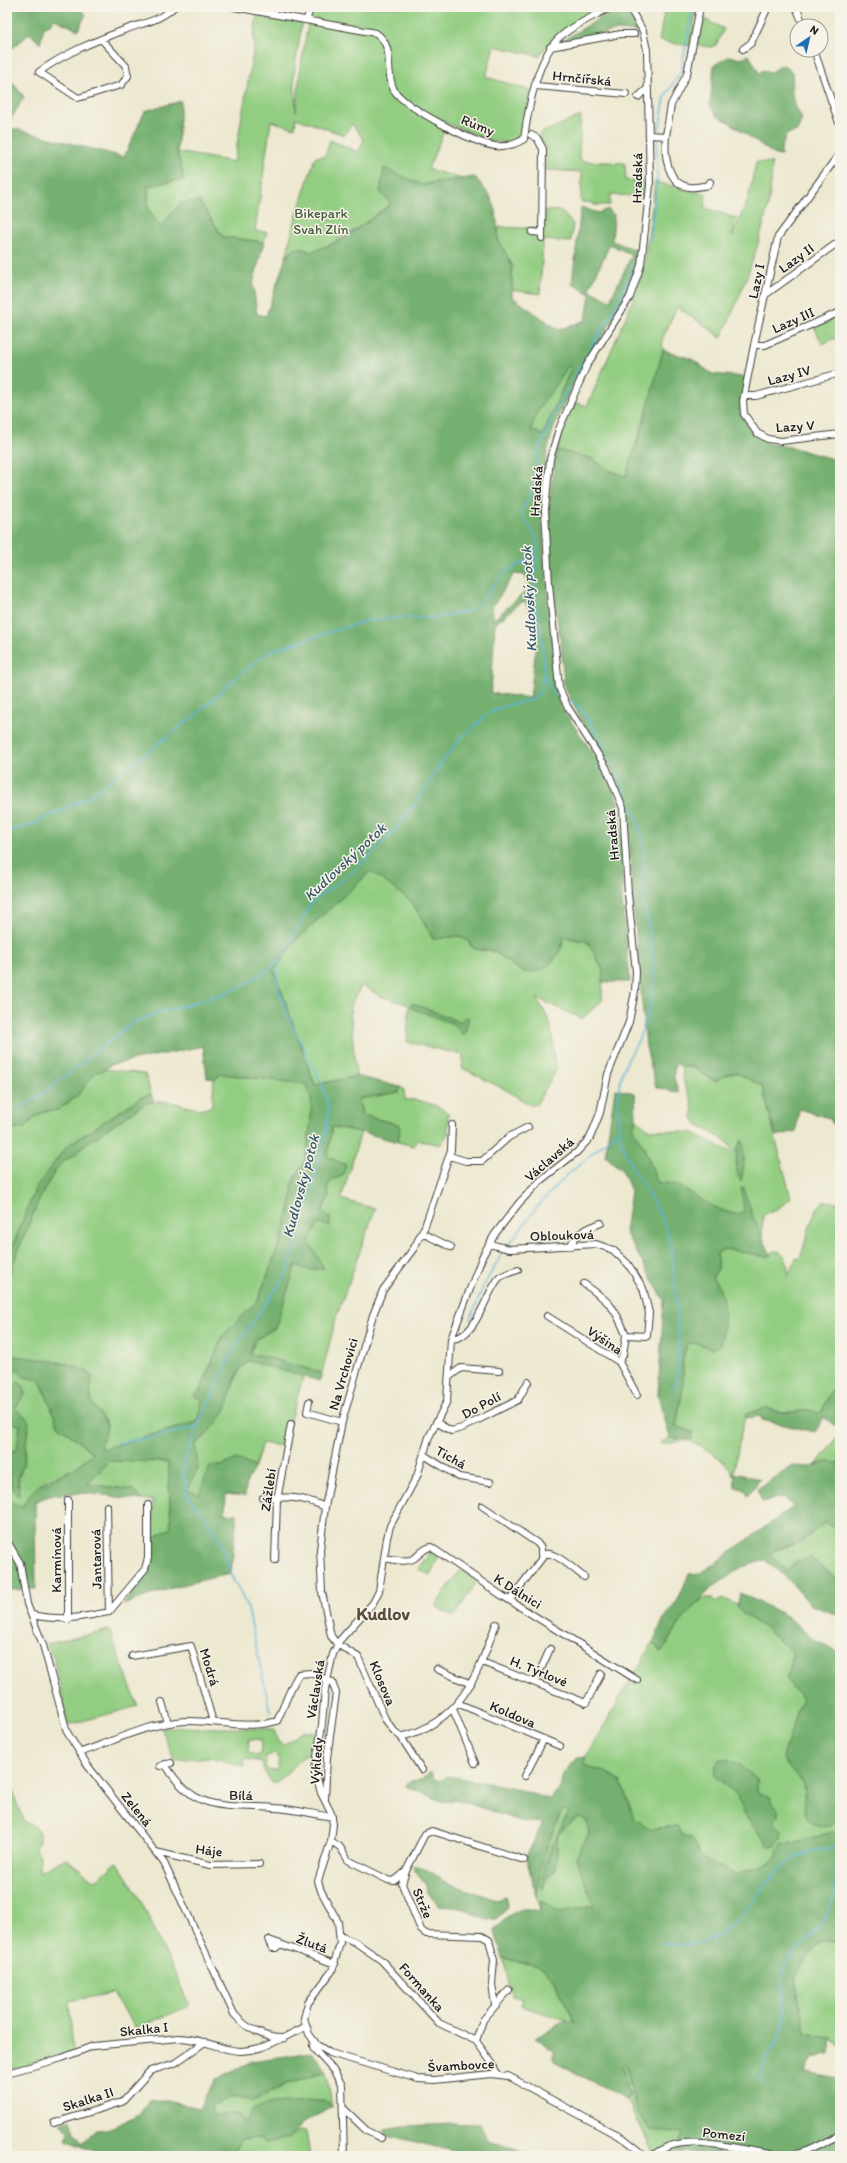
<svg xmlns="http://www.w3.org/2000/svg" width="847" height="2163" font-family="Itim,sans-serif">
<style>
.green{fill:#92cd81;stroke:#57744e;fill-rule:evenodd}
.forest{fill:#75b06f;stroke:#486646;fill-rule:evenodd}
.lines{fill:none;stroke-linecap:round;stroke-linejoin:round}
.stream{stroke:#5eb5db;stroke-width:1.5}
.minor-casing{stroke:#3b3b37;stroke-width:8}
.minor{stroke:#fff;stroke-width:6}
.labels{text-anchor:middle;stroke-width:3;stroke-linejoin:round;paint-order:stroke}
.street-label{font-size:14px;fill:#1c1c1c;stroke:#f7f3e8}
.park-label{font-size:14px;fill:#455a3f;stroke:#f7f3e8}
.water-label{font-size:15px;font-style:italic;fill:#365968;stroke:#f7f3e8}
.district-label{font-size:18px;font-weight:bold;fill:#5a4d40;stroke:#f7f3e8}
</style>
<rect width="100%" height="100%" fill="#f7f3e8"/>
<filter id="ink" filterUnits="userSpaceOnUse"><feTurbulence type="fractalNoise" baseFrequency=".025" numOctaves="2"/><feDisplacementMap in="SourceGraphic" scale="8" xChannelSelector="R" yChannelSelector="G"/><feConvolveMatrix kernelMatrix="1 2 1 2 8 2 1 2 1" color-interpolation-filters="sRGB"/></filter>
<filter id="wash" filterUnits="userSpaceOnUse"><feTurbulence type="fractalNoise" baseFrequency=".012" numOctaves="4" result="noise"/><feDisplacementMap in="SourceGraphic" scale="16" xChannelSelector="R" yChannelSelector="G"/><feGaussianBlur stdDeviation="0.9" result="paint"/><feColorMatrix in="noise" values="0 0 0 0 0 0 0 0 0 0 0 0 0 0 0 0 0 1.4 0 .05"/><feComposite in="paint" operator="in"/></filter>
<g filter="url(#wash)">
<rect width="100%" height="100%" fill="#ede8d0"/>
<path class="green" d="M311 7H603C579 20 555 33 539 56L494 46 486 77 532 91 521 136 508 142H493L444 122 442 128 445 129 428 169 463 179C451 181 432 180 421 186 380 205 356 238 311 252L305 249 296 248 286 257 293 227 315 157 325 156 330 140 358 152 364 140 352 124 344 135 296 118 295 128 271 121 255 231 267 232 264 242 223 237 199 201 181 203 160 227 148 209V186L184 179 177 152 234 162 255 41 253 40 257 15 302 22 294 73 296 112 300 70Z
M665 7H697L690 46 659 41Z
M702 18 724 29 716 45 711 47 697 45Z
M581 116 579 156 582 161 625 163 626 180 644 182V196L610 195V205H594V203L581 202 582 172 545 170 546 147 539 137 540 133Z
M756 162 772 163C771 177 771 192 768 206 758 251 741 296 721 338L707 327 677 307 662 340 663 350 648 406 626 476 608 470 593 459 557 450 574 402 587 406 628 312 640 280 645 260 655 182 706 194 705 208 736 218 732 237 748 199Z
M545 210 561 211 573 224 571 242 543 240 540 294 512 290V265L498 239 499 227 544 229Z
M840 315V336L822 344 814 326Z
M572 366 543 436 531 430 538 407 561 379 567 367Z
M371 871 412 902 433 939 459 936 468 941 471 947 482 951 489 950 494 952 518 968 562 947 564 937 588 942 603 971 602 1001 582 1019 537 998 550 1022 554 1046 553 1057 557 1069 536 1105 533 1104 532 1106 506 1090 462 1068 463 1055 407 1042 409 1005 380 996 362 985 350 1006 356 1076 315 1085 274 970 300 936Z
M681 1067H692L710 1079 715 1081 730 1073H737L762 1086 791 1198 776 1210 763 1215 762 1236C754 1220 745 1205 744 1187V1211C732 1223 689 1192 679 1186 673 1183 663 1183 657 1182L644 1147 633 1130 636 1118 648 1129 694 1133 733 1153 734 1151 725 1140 697 1125 693 1117 692 1101 685 1087ZM741 1141H743L744 1161 741 1181 736 1151Z
M104 1069 145 1074 151 1094 140 1098 67 1146 36 1187 7 1261V1130L25 1128 35 1117 46 1111 58 1110 78 1095 90 1078 96 1072Z
M221 1074 306 1084C307 1090 310 1094 311 1099 313 1108 308 1153 304 1162 300 1173 289 1179 293 1193L283 1234 258 1300 223 1335 201 1388 198 1393 194 1395 202 1401 197 1422 103 1449 99 1446C112 1420 105 1425 93 1404 89 1397 91 1384 92 1376 79 1361 28 1358 7 1355V1279L38 1201 58 1166 66 1159 77 1154 81 1147 143 1105C172 1093 192 1115 210 1107L212 1104 214 1080Z
M400 1087 404 1089 405 1100C416 1098 439 1105 448 1113V1134L440 1145 418 1140 414 1146 398 1142 400 1125 362 1115 359 1099 399 1092Z
M332 1127 361 1132 341 1199 375 1209 336 1318 322 1373 258 1355 250 1356 255 1340 275 1328 296 1265 308 1270 309 1243 329 1195 327 1188 331 1180 327 1156Z
M825 1201 840 1203V1386L829 1393 821 1414 809 1410 782 1413 766 1408 746 1414 742 1428 733 1475C728 1462 702 1444 688 1441 679 1439 669 1446 660 1443L670 1438 692 1439V1432L676 1426 683 1388V1357L688 1343H696L714 1349 719 1346 712 1278 718 1269 717 1253 725 1249 768 1257 773 1251C788 1253 788 1264 788 1276L796 1258 799 1259 801 1255C806 1242 813 1206 825 1201Z
M249 1361C268 1365 285 1371 304 1375L282 1446 262 1443 255 1467 237 1459 222 1466H211L199 1494 186 1490 198 1469 195 1444 205 1437 230 1398 229 1394 241 1367Z
M7 1366 16 1369 24 1377 40 1380 58 1425 93 1453 73 1469 44 1481 22 1507 7 1500V1470L10 1471V1484L19 1487C17 1474 25 1462 26 1448 27 1436 18 1419 15 1408L25 1394 18 1383 9 1390 7 1399Z
M7 1420 20 1425 17 1448 15 1451 11 1450 7 1452Z
M840 1434V1463L826 1462 816 1465Z
M110 1461H168L171 1528 153 1538V1500H142L133 1490 87 1484Z
M825 1522 840 1531V1581L811 1558 788 1571 770 1555 776 1550 801 1542Z
M431 1551 439 1556 430 1575 418 1569Z
M461 1569 476 1580V1583L454 1617 435 1606Z
M704 1598H712L716 1602 723 1598 737 1605 743 1614 765 1628 792 1652C792 1662 788 1670 787 1680L803 1700 798 1709 783 1758 785 1763 795 1771 803 1785 805 1810 813 1824C822 1826 834 1824 840 1818V1830L793 1843 781 1844C774 1869 766 1862 746 1870 743 1872 741 1874 737 1875 727 1869 712 1866 703 1858 692 1849 700 1839 683 1836L677 1826 651 1829 634 1819 621 1782 603 1770 592 1769 584 1763 586 1756 653 1642 660 1652 664 1649C675 1631 686 1611 704 1598ZM718 1760 740 1765 757 1780V1792L770 1798 773 1804 778 1810 772 1820 777 1828 768 1846 744 1813 737 1795 715 1776Z
M109 1630 138 1706 68 1725 54 1659 47 1644Z
M173 1727 274 1729 278 1743 280 1742 281 1745 286 1743 304 1731 316 1733 312 1750 303 1756 277 1783H272L262 1768V1762L245 1759 244 1766 210 1757 174 1760 162 1729ZM249 1739 261 1740 260 1756 248 1753ZM276 1754 279 1759 277 1770 270 1771 265 1766 266 1756Z
M7 1770 17 1804 25 1822 36 1827 40 1835V1843L35 1847 36 1851 40 1855 39 1872 66 1858 93 1880 99 1878 117 1862 138 1895 190 2006 136 2028 113 1993 69 2001 73 2051 7 2071Z
M563 1809 569 1812 558 1833 579 1816 587 1821 589 1833 576 1858 594 1906 559 1912 541 1901 540 1912C531 1875 548 1841 563 1809ZM557 1835 556 1869 546 1880 545 1863Z
M824 1941 840 1942V2045L826 2037 806 2031 795 1985C795 1970 811 1947 824 1941Z
M503 1958 541 1967 552 1977 576 2023 521 2006 523 1999 512 1996Z
M626 2064 635 2106 684 2133 678 2151 655 2156 627 2099 630 2095 622 2066Z
M327 2072 332 2107 324 2100 303 2102 245 2124 238 2114 213 2115 211 2106 232 2097 253 2101 287 2084Z
M298 2131 306 2132 310 2156H232L241 2138H259L266 2143 290 2138Z"/>
<path class="forest" d="M7 7H76L86 14 78 30 55 19 48 26 44 27 40 44 30 33 7 53Z
M619 7H623L640 32 618 30 560 44V42Z
M749 55 759 73 763 70 769 73 783 65 793 73C790 94 792 100 802 119L797 131 787 134 781 148V156L775 155 729 122 716 115 710 105 714 65 730 56 740 59Z
M7 75 24 97 7 126Z
M181 101 177 152 184 179 148 186V209L160 227 181 203 199 201 223 237 264 242 253 284 257 314 266 316 286 257 296 248 311 252 342 240 391 204 380 192 384 168 422 185 475 177 490 196 496 210 498 239 512 265V297L559 330 586 320 590 294 572 284 581 207 598 213 608 209 614 215 612 241 637 250C642 290 609 322 590 354 571 388 550 425 545 465 537 521 548 579 552 635 553 657 550 679 558 700 560 708 568 716 572 723 587 746 607 770 616 796 626 829 621 867 622 901 624 928 628 955 630 982H602L603 970 588 942 564 937C561 955 546 976 524 972 515 970 503 956 493 951 487 949 481 951 475 949L468 941 459 936 433 939 412 902 371 871 300 936 274 970 315 1085 356 1076 400 1087 399 1092 359 1099 362 1115 400 1125 398 1142 361 1132 332 1127 327 1156 346 1165 343 1176 331 1180 327 1188 329 1195 322 1212 330 1217V1226L318 1224 309 1242 324 1268 308 1270 296 1265 275 1328C263 1335 251 1340 250 1355H258L322 1373 320 1381 249 1361C238 1368 231 1385 230 1398 227 1413 207 1436 195 1444L198 1469 187 1490 199 1494 210 1466H222L237 1459 255 1467 247 1481 245 1496 226 1494 225 1513 237 1514 231 1574C193 1581 159 1591 123 1605L152 1564 153 1538 171 1528 168 1462 110 1461 87 1484 133 1490 142 1500C109 1497 65 1485 35 1502L36 1589 7 1590V1500L22 1507C36 1479 50 1483 73 1469 80 1464 87 1458 93 1453L58 1425 40 1380 24 1377 16 1369 7 1366V1355C28 1358 79 1361 92 1376 91 1384 89 1397 93 1404 105 1425 112 1420 100 1446L102 1449 197 1422 202 1401 193 1395 198 1393 201 1388 223 1335 258 1300 283 1234 293 1193C289 1179 300 1173 304 1162 308 1154 313 1108 311 1099 310 1094 307 1090 306 1084L221 1074 215 1079 207 1078 203 1046 110 1065 105 1070 96 1072 78 1095 58 1110 46 1111 35 1117 25 1128 7 1130V127L124 157 145 111ZM610 244 632 255 610 300 589 290ZM572 366 543 435 531 430C538 401 555 392 567 367ZM514 574 525 575 530 588 494 619 491 609ZM525 602 538 629 530 698 491 693 495 624 520 603Z
M663 350 692 359 712 374 746 377 740 412 750 429 768 444 790 447 840 461V1134L829 1118 799 1109 796 1131 776 1136 762 1086 737 1073H730L715 1081C707 1078 701 1070 693 1067 687 1065 682 1068 675 1063L674 1078 679 1093 656 1087 646 1047 633 900 627 804 608 762 582 722 564 685 561 642 551 582 548 537 550 494 557 450 593 459 608 470 626 476 642 429Z
M412 1003 460 1022 466 1017 469 1018 464 1036 454 1024 411 1008Z
M615 1089 635 1093 636 1118 633 1130 644 1147 657 1182C663 1183 673 1183 679 1186 689 1192 733 1223 744 1211L741 1188 744 1187C745 1198 751 1206 752 1215L771 1255 768 1257 725 1249 717 1253 718 1269 712 1278C728 1291 724 1326 721 1344L713 1349 696 1343H688L683 1357V1388L676 1426 693 1432 692 1439 670 1438 658 1394 664 1300 625 1232 631 1191 622 1170 605 1156Z
M151 1094 154 1101 143 1105 81 1147C75 1158 61 1160 54 1172 34 1205 22 1243 7 1279V1261L36 1187 45 1175 67 1146 140 1098Z
M741 1141H743L744 1161 741 1181C734 1171 735 1151 741 1141Z
M18 1382 24 1386 25 1394 15 1408 29 1421 23 1467 18 1477 19 1496C10 1489 10 1481 10 1471L7 1470V1452L11 1450 15 1451 17 1448 20 1426 7 1420C7 1401 4 1396 18 1382Z
M840 1386V1430L824 1417 815 1432 762 1420 761 1416 745 1418 746 1414 766 1408 782 1413 809 1410 821 1414 829 1393Z
M826 1462 840 1463V1531L825 1522 801 1542 776 1549 771 1555 788 1571 796 1561 810 1558 840 1581V1616L811 1605 787 1578 765 1560 742 1567 713 1587 696 1604 680 1623 661 1652 653 1642 665 1616 678 1600 689 1574 701 1573 793 1507 784 1497 762 1502 757 1489 793 1466 810 1467Z
M734 1473 760 1479 748 1496 746 1490 735 1487Z
M740 1593 787 1616 814 1640 840 1653V1818L830 1826C826 1827 822 1826 818 1825 798 1822 808 1797 803 1785 799 1773 787 1768 783 1758L798 1709 803 1700 787 1680V1675L792 1664V1652L765 1628 743 1614 737 1608Z
M586 1756 584 1763 592 1769 603 1770 621 1782 634 1819 651 1829 677 1826 683 1836C700 1839 692 1849 703 1858 712 1866 727 1869 737 1875L744 1871 772 1862 778 1854 777 1851 781 1844 793 1843 840 1830V1942L824 1941 818 1945 805 1960 796 1978 795 1985 806 2031 831 2039 829 2055 812 2058 804 2072 840 2078V2152H814L804 2156H731V2149L720 2148 719 2154 678 2151 683 2133 649 2130 635 2106 626 2065 622 2067 630 2095 627 2099 554 2062V2051L535 2038 566 2020 576 2022 552 1977 541 1967 503 1958 494 1929C511 1915 518 1903 540 1912L541 1901 559 1912 594 1906 576 1858 589 1834 587 1821 578 1816 558 1834 556 1869 546 1880 543 1889 541 1888C544 1860 556 1837 569 1812L563 1809C549 1840 539 1863 537 1898L526 1857 543 1823 520 1821 456 1799 443 1802 406 1786 409 1781 421 1780 431 1772 434 1779 439 1780 448 1776 511 1787 549 1799 560 1788 563 1774 577 1757Z
M720 1759C736 1758 746 1770 757 1780V1792L770 1798 773 1804 778 1810V1816L773 1821 782 1831 781 1838 775 1846H768L744 1813 737 1795 715 1776 716 1765Z
M415 1865 432 1872 443 1881 465 1889 497 1900 505 1897 508 1908 496 1919 486 1920 466 1909 439 1905 427 1893 426 1884 413 1868Z
M312 2052 327 2072 287 2084 253 2101 232 2097 211 2106 213 2115 238 2114 245 2123 253 2109 272 2103 324 2100 332 2107 303 2123 290 2138 266 2143 259 2138 241 2139 232 2156H106L66 2140 71 2131 61 2123 71 2119 75 2132 82 2143 97 2130 113 2128 138 2114 151 2098 199 2108 216 2079 252 2061Z
M480 2123 487 2141 515 2148 528 2156H473L383 2134 385 2129 402 2126Z"/>
<g class="lines">
<path class="stream" d="M659 130 665 97 681 71 693 7
M645 244 651 237 657 175V138
M479 607C495 580 505 567 536 558
M544 675 552 692 559 698
M567 699C591 704 639 817 643 842 645 859 642 877 643 894 646 923 656 951 654 981 652 1001 646 1022 638 1041 632 1053 624 1064 621 1077 617 1093 618 1113 619 1128 623 1166 651 1191 664 1224 672 1243 673 1262 674 1282 678 1317 681 1353 675 1388
M7 831 32 825 90 796 197 714 239 675 270 651 369 620 398 618H432L474 610
M7 1117 49 1089 132 1023C182 1000 240 1001 279 959
M508 1246 537 1207 565 1177 619 1130
M470 1320 484 1285 504 1250
M116 1443 159 1436 197 1427
M270 1711 248 1609 237 1586 230 1574 223 1548 214 1530 187 1494 183 1474 185 1459 197 1427 235 1347 282 1281 288 1270 318 1167 327 1127 328 1105 322 1084 289 1019 279 989 277 979 280 959 310 905 321 895 353 872 390 836 418 800 443 760 462 737 492 711 505 706 534 699 540 692 543 681 544 671 542 638 535 597V579L538 542 521 512 533 489 538 453 553 415 590 349 617 305 640 252
M660 1944C675 1944 692 1946 706 1941 745 1928 758 1884 790 1861 802 1852 821 1849 836 1847
M762 2084C757 2064 774 2051 781 2034 792 2010 777 1986 785 1968 791 1953 805 1943 816 1931 837 1908 837 1876 837 1847L840 1846"/>
</g>
</g>
<g filter="url(#ink)">
<g class="lines">
<defs>
<path id="minor" d="M234 7 376 33C396 47 384 72 394 90 405 108 474 143 495 146 506 147 515 145 524 139 528 110 537 56 561 36 575 24 595 16 611 7
M629 7 643 31 647 50 650 185 641 265 630 297 587 365 559 429 550 459 545 510 549 584 559 687 567 706 606 767 623 808 628 894 636 972 635 991 629 1022 608 1074 600 1113 590 1138 577 1152 541 1180 519 1203 495 1234 483 1255 451 1339 447 1401 429 1437 417 1476 390 1526 387 1538 379 1591 373 1603 340 1640 333 1654 325 1689 322 1724 315 1770 321 1793 331 1813 333 1824 331 1841 318 1881 321 1891 338 1922 340 1943 332 1971 308 2003 304 2018 309 2034 317 2045 330 2053 418 2079 434 2080 491 2074 508 2076 626 2140 646 2156
M796 7 804 26
M839 7H840
M307 19 310 7
M101 39 126 66 128 76 121 85 78 98 39 72C65 53 95 41 124 30 142 23 160 21 174 7
M550 47 621 34H634
M743 49 751 43 768 7
M814 50 840 126
M536 86 626 94
M638 97 647 89
M531 135 537 138 543 149 542 238
M649 135 666 136 671 105 687 74 700 7
M666 136C664 154 667 185 690 187 696 188 703 186 709 185L710 182
M840 153 778 237 754 345 743 401 744 414 757 433 768 439 781 441 840 434
M532 232 542 233
M765 295 840 241
M754 345H765L840 312
M744 396H756L840 373
M449 1156 466 1161H482L509 1137 528 1127
M422 1233 451 1247
M489 1244 510 1249 596 1244 613 1250 628 1264 643 1288 649 1313 647 1336 626 1335
M571 1246C573 1233 591 1227 601 1223
M584 1284C609 1301 615 1307 626 1335
M547 1316 619 1362 637 1395
M451 1339C477 1339 485 1292 500 1277 505 1274 512 1272 518 1270
M619 1362 623 1355 626 1335
M449 1377 461 1368 499 1371
M309 1402 307 1412 342 1422
M436 1422 451 1431 462 1428 518 1400 528 1382
M424 1455 459 1477 490 1482
M263 1498C285 1496 304 1497 325 1507
M68 1500V1620
M107 1506 109 1612
M482 1506 537 1543 541 1548V1556
M7 1541 20 1563 27 1604 43 1645 67 1732 88 1766 164 1863 234 2014C246 2028 265 2039 284 2038
M384 1558C392 1559 405 1563 413 1559 419 1556 423 1548 431 1547L501 1595 637 1680
M275 1560 277 1500 291 1424
M510 1600 545 1554C557 1552 574 1570 584 1577
M109 1612 145 1569 148 1558V1505
M32 1615C63 1621 78 1618 109 1612
M132 1656 191 1646 213 1722
M482 1662 586 1703 601 1674
M437 1669 471 1684
M535 1682 550 1649
M162 1702 168 1723
M457 1703 560 1746
M453 1709 475 1763
M401 1737C461 1722 477 1676 496 1624
M79 1753C114 1741 146 1724 185 1721 215 1720 247 1730 277 1721 285 1705 289 1689 299 1674L311 1673 332 1682 336 1693 327 1758 325 1799
M165 1764C195 1815 226 1804 275 1808 294 1809 313 1814 332 1817
M160 1766 171 1763
M422 1770 401 1737 394 1731 385 1719 358 1657 337 1644 331 1636 322 1592 320 1550 325 1507 342 1422 373 1315 383 1290 414 1248 425 1226 451 1150 452 1125
M525 1776 544 1739
M331 1841 340 1847 348 1860 388 1880 394 1881 405 1872
M156 1852 210 1865 259 1864
M340 1936 355 1942 381 1960 439 2023 476 2041 492 2063 497 2074
M280 1944 276 1948H272L269 1942V1940L335 1964
M495 2005 492 1984 494 1960 489 1940 482 1936 426 1934 421 1930 402 1884 406 1871 425 1834 432 1831 524 1860
M314 2041 313 2046 314 2049 333 2070 342 2085 344 2156
M476 2041 483 2020 509 1990
M7 2073 62 2058 93 2046 179 2038C197 2038 211 2045 227 2049 255 2057 281 2038 305 2027
M343 2108 367 2131 381 2138
M54 2123 122 2102 150 2071 175 2063 205 2042
M472 2156H480
M652 2156C688 2125 748 2157 789 2155 807 2154 823 2142 840 2135"/>
</defs>
<use href="#minor" class="minor-casing"/>
<use href="#minor" class="minor"/>
</g>
</g>
<g class="labels">
<g class="street-label">
<text transform="translate(582 78) rotate(6)" y="5">Hrnčířská</text>
<text transform="translate(478 125) rotate(22)" y="5">Růmy</text>
<text transform="translate(637 178) rotate(-89)" y="5">Hradská</text>
<text transform="translate(796 258) rotate(-36)" y="5">Lazy II</text>
<text transform="translate(756 281) rotate(-78)" y="5">Lazy I</text>
<text transform="translate(793 320) rotate(-24)" y="5">Lazy III</text>
<text transform="translate(789 375) rotate(-15)" y="5">Lazy IV</text>
<text transform="translate(795 426) rotate(-4)" y="5">Lazy V</text>
<text transform="translate(536 491) rotate(-86)" y="5">Hradská</text>
<text transform="translate(612 835) rotate(-95)" y="5">Hradská</text>
<text transform="translate(549 1159) rotate(-41)" y="5">Václavská</text>
<text transform="translate(562 1235) rotate(-2)" y="5">Oblouková</text>
<text transform="translate(605 1340) rotate(34)" y="5">Výšina</text>
<text transform="translate(343 1374) rotate(-74)" y="5">Na Vrchovici</text>
<text transform="translate(481 1405) rotate(-28)" y="5">Do Polí</text>
<text transform="translate(451 1457) rotate(29)" y="5">Tichá</text>
<text transform="translate(268 1490) rotate(-82)" y="5">Zážlebí</text>
<text transform="translate(96 1559) rotate(-91)" y="5">Jantarová</text>
<text transform="translate(56 1560) rotate(-90)" y="5">Karmínová</text>
<text transform="translate(518 1591) rotate(32)" y="5">K Dálnici</text>
<text transform="translate(210 1667) rotate(73)" y="5">Modrá</text>
<text transform="translate(539 1671) rotate(22)" y="5">H. Týrlové</text>
<text transform="translate(383 1683) rotate(67)" y="5">Klosova</text>
<text transform="translate(315 1689) rotate(-81)" y="5">Václavská</text>
<text transform="translate(513 1714) rotate(23)" y="5">Koldova</text>
<text transform="translate(316 1761) rotate(-85)" y="5">Výhledy</text>
<text transform="translate(241 1795) rotate(1)" y="5">Bílá</text>
<text transform="translate(137 1809) rotate(51)" y="5">Zelená</text>
<text transform="translate(209 1850) rotate(7)" y="5">Háje</text>
<text transform="translate(423 1903) rotate(67)" y="5">Strže</text>
<text transform="translate(312 1943) rotate(20)" y="5">Žlutá</text>
<text transform="translate(422 1987) rotate(48)" y="5">Formanka</text>
<text transform="translate(144 2029) rotate(-6)" y="5">Skalka I</text>
<text transform="translate(461 2065) rotate(-3)" y="5">Švambovce</text>
<text transform="translate(88 2099) rotate(-18)" y="5">Skalka II</text>
<text transform="translate(724 2134) rotate(6)" y="5">Pomezí</text>
</g>
<g class="park-label">
<text x="321" y="218">Bikepark<tspan x="321" dy="16">Svah Zlín</tspan></text>
</g>
<g class="water-label">
<text transform="translate(529 599) rotate(-93)" y="5">Kudlovský potok</text>
<text transform="translate(345 862) rotate(-43)" y="5">Kudlovský potok</text>
<text transform="translate(301 1186) rotate(-75)" y="5">Kudlovský potok</text>
</g>
<g class="district-label">
<text x="383" y="1620">Kudlov</text>
</g>
</g>
<rect width="847" height="2163" fill="none" stroke="#f7f3e8" stroke-width="24"/>
<g transform="translate(809 38) rotate(34)"><circle r="19" fill="#f7f3e8" stroke="#9f9d96"/>
<path d="M0-3L7 15L0 10L-7 15Z" fill="#1f6fb2"/>
<text y="-6" font-size="11" font-weight="bold" text-anchor="middle" fill="#1c1c1c">N</text>
</g>
</svg>
